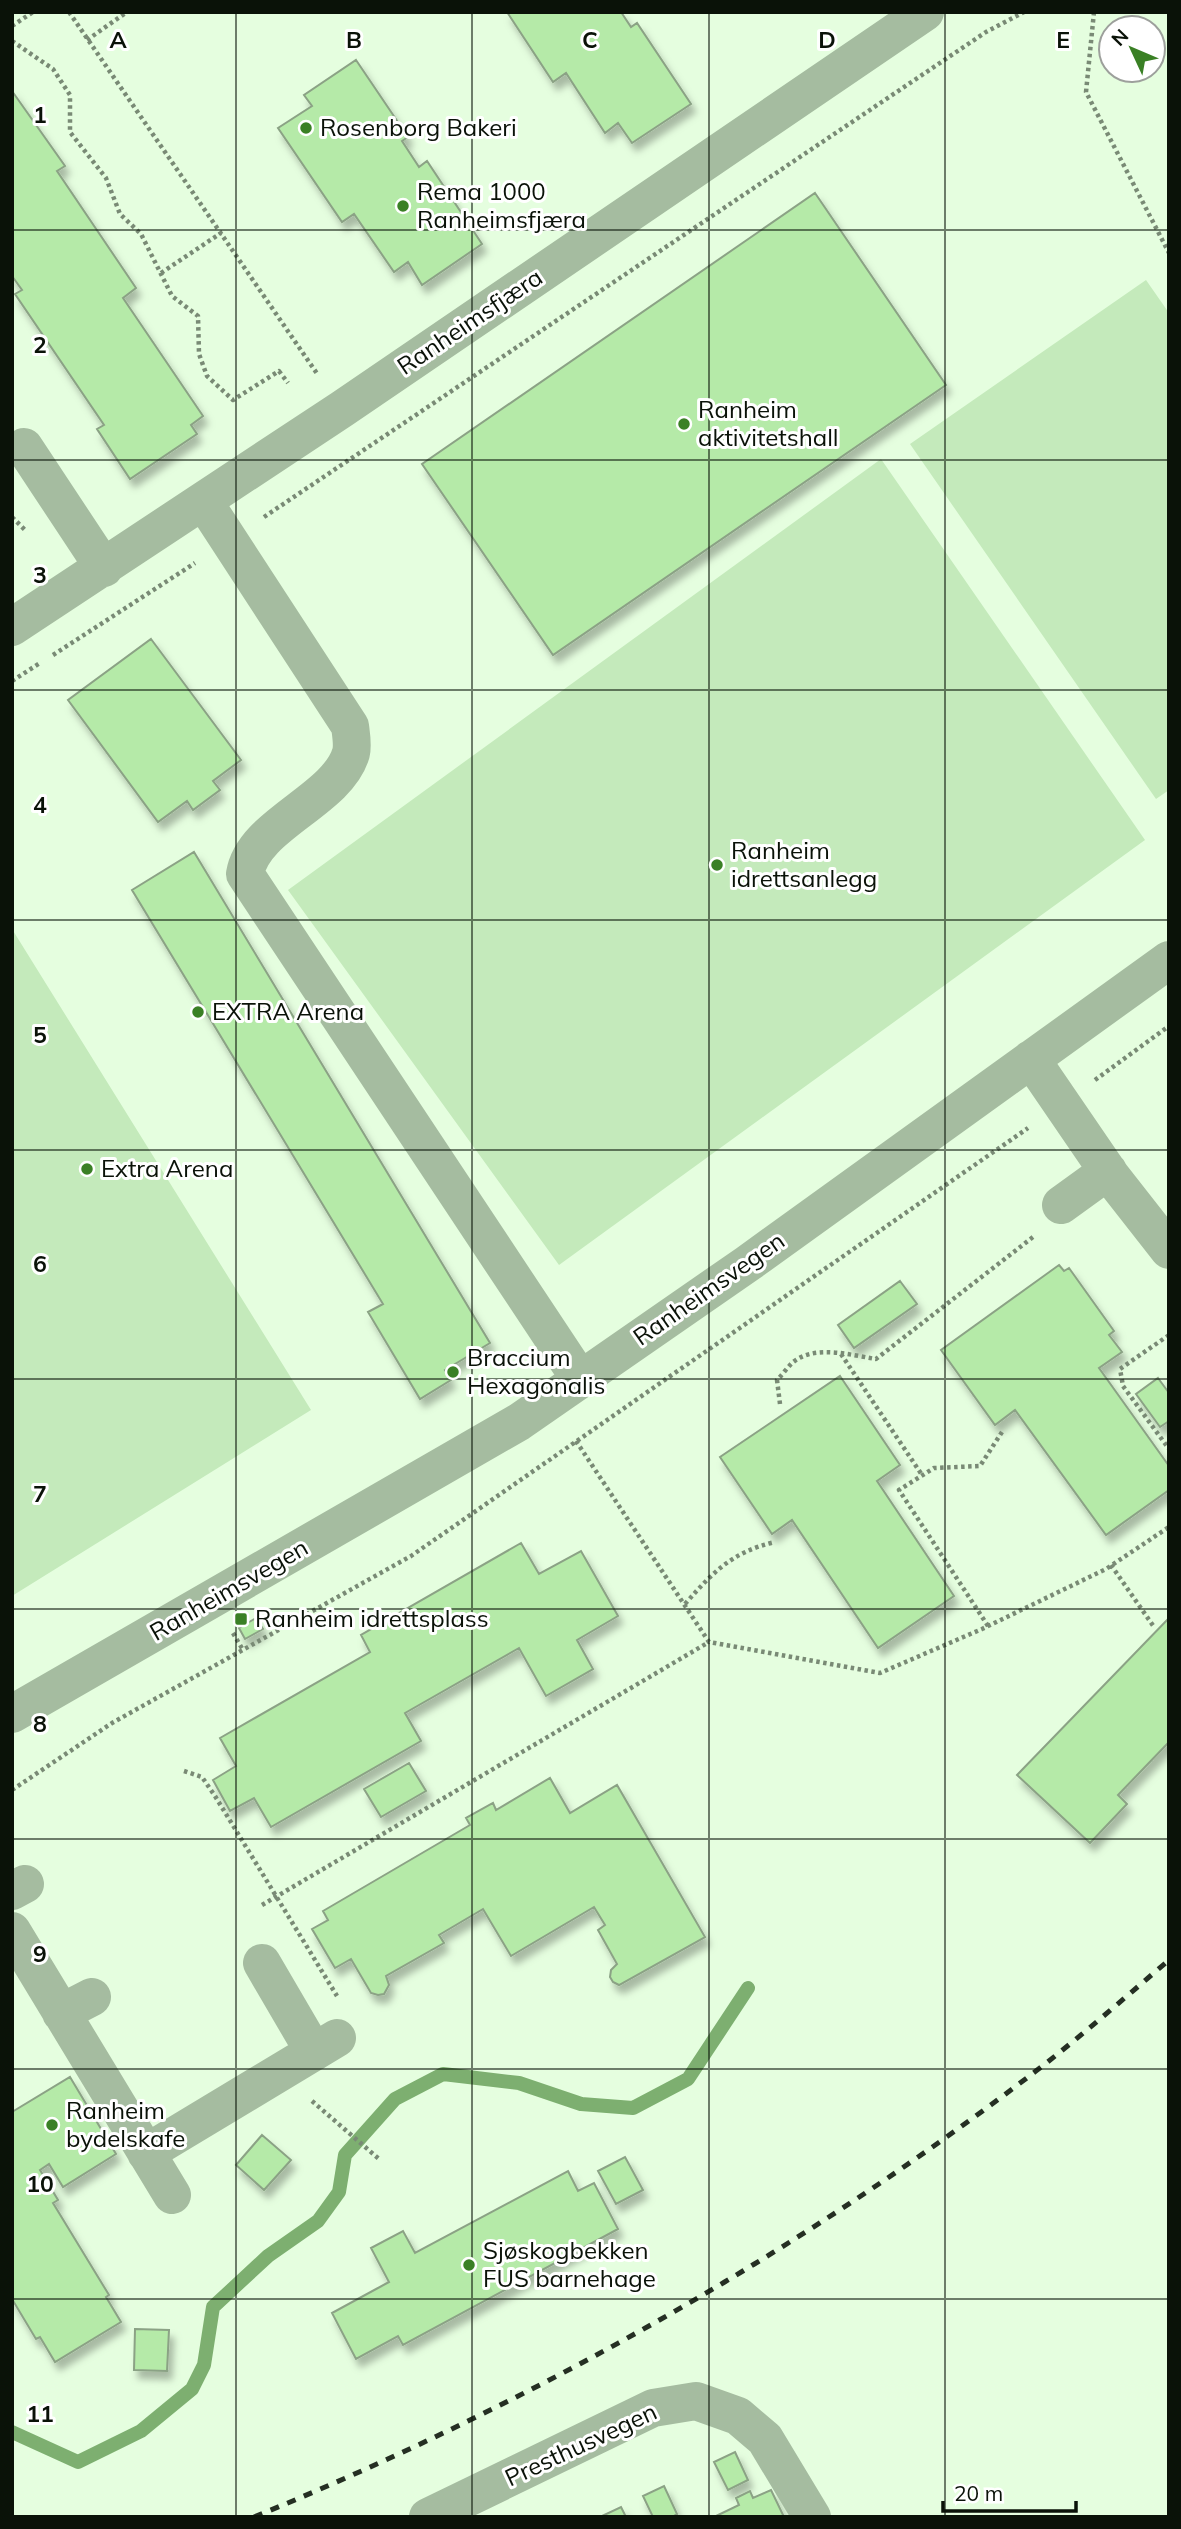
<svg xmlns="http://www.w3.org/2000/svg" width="1181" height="2529" font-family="Mulish,sans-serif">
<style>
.green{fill:#c4eabb}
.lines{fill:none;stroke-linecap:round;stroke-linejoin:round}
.stream{stroke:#7daf70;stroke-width:14}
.building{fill:#b5eaa8;stroke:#8ba285;stroke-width:2;filter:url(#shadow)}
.path{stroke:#798a75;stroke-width:4.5;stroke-dasharray:3.5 3.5;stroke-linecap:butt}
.minor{stroke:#a5bca0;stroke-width:38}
.rail{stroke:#252f23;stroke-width:5;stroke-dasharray:9 9;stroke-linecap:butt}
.grid{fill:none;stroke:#0a1208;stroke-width:2;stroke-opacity:0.55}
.poi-dot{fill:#3a8025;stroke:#fff;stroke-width:2.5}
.labels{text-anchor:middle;stroke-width:6;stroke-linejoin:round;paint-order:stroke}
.poi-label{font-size:24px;fill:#0a1208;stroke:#fff;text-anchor:start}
.street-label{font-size:24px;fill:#0a1208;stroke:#fff}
.grid-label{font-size:23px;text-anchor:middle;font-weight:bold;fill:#0a1208;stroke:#fff;stroke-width:6;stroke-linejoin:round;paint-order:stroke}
</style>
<defs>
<filter id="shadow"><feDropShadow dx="4.5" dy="8" stdDeviation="3.5" flood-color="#0004"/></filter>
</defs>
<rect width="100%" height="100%" fill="#e5fedf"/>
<path class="green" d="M1146 280 1169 313V790L1156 799 910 444Z
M881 459 1145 840 559 1265 288 890Z
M12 929 311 1410 12 1596Z"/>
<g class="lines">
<path class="stream" d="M12 2432 78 2462 141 2431 192 2389 204 2365 213 2307 268 2256 318 2221 339 2192 345 2155 395 2099 443 2074 519 2083 581 2104 633 2108 688 2079 748 1988"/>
</g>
<path class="building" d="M507 12H621L631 27 637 23 691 104 632 143 618 123 605 133 566 73 553 82Z
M356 60 408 137 402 141 419 167 427 161 482 244 422 285 408 262 394 272 354 214 342 222 278 128 312 106 304 95Z
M12 91 65 166 57 171 136 288 123 298 203 416 191 425 197 434 130 479 97 429 104 425 15 294 22 290 12 276Z
M815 193 946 385 553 655 422 464Z
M151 639 241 760 213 781 220 790 193 810 187 801 158 822 68 700Z
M194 852 490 1343 445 1370 451 1380 420 1399 368 1312 383 1304 132 890Z
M1059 1265 1064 1271 1069 1268 1114 1331 1109 1335 1122 1352 1099 1368 1169 1466V1490L1106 1535 1015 1410 995 1425 941 1350Z
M900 1281 917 1304 854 1348 838 1325Z
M840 1376 900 1465 877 1481 954 1596 878 1648 792 1520 772 1534 720 1457Z
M1158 1378 1169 1393V1421L1160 1427 1136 1394Z
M521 1543 539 1574 581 1551 618 1616 577 1640 593 1669 546 1696 519 1648 405 1713 421 1741 271 1827 254 1798 230 1811 213 1780 236 1766 220 1738 370 1652 361 1635Z
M256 1618 263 1629 245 1639 239 1628Z
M1169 1618V1742L1118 1795 1127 1804 1090 1843 1017 1775Z
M409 1763 426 1791 381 1817 364 1789Z
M550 1778 570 1813 617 1785 705 1937 619 1985 613 1982 610 1977 611 1970 617 1964 598 1930 605 1925 594 1907 511 1956 483 1909 439 1935 444 1943 386 1976 389 1985 384 1994 378 1995 371 1993 351 1959 335 1968 312 1929 328 1920 323 1911 470 1825 466 1818 493 1803 496 1810Z
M70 2077 116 2154 63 2187 49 2164 40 2170 58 2200 53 2203 109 2295 106 2297 121 2322 55 2362 40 2337 36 2339 12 2299V2112Z
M262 2135 291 2160 264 2190 236 2165Z
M625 2157 643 2190 616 2204 598 2171Z
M568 2171 578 2191 594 2183 618 2229 403 2345 398 2336 356 2359 332 2313 389 2282 371 2248 403 2231 415 2253Z
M135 2329 169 2330 167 2371 134 2370Z
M735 2452 748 2480 728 2490 714 2462Z
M664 2486 677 2514 672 2517H653L643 2496Z
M771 2490 784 2517H714L739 2505 736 2498 750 2491 753 2498Z
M621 2507 626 2517H600Z"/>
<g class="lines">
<path class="path" d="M69 12 318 375
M1094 12 1086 92 1169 253
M12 26 33 12
M87 40 127 12
M12 41 53 69 70 95V132L106 178 120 214 141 234 172 296 198 316 199 354 207 376 233 400 279 371 288 383
M161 273 221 233
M12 517 25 530
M264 517 986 32 1024 12
M53 655 195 563
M12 681 40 663
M1095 1080 1169 1026
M1169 1335 1120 1369 1123 1386 1169 1449
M841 1354 922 1475
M780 1404 777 1380C782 1375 787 1368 792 1363 814 1344 850 1355 876 1359L1033 1237
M576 1441 709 1642 880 1673 982 1629 1106 1569 1169 1527
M1111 1565 1154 1627
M685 1604C713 1572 732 1552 775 1542
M988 1626 899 1490 934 1468 980 1466 1002 1432
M233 1633 243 1650
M184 1771 202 1777 215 1796 337 1996
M12 1790 112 1723 411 1556 1028 1128
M262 1905 709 1642
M312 2101 379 2159"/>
<path class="minor" d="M24 447 104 568
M204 502 350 726C351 734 353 745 351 753 337 801 253 824 245 874L580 1379
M12 627 342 409 925 12
M1031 1059 1111 1176 1169 1250
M1061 1205 1108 1171
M12 1714 519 1422 747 1264 1169 960
M12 1891 25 1884
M12 1931 172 2195
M262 1963 314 2052
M61 2013 92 1997
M146 2153 337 2038
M428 2517 653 2408 696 2401 738 2416 765 2439 812 2517"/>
<path class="rail" d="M254 2517C535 2402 804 2250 1045 2064 1087 2031 1128 1995 1169 1960"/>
</g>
<path class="grid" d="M236 12V2517M472 12V2517M709 12V2517M945 12V2517M12 230H1169M12 460H1169M12 690H1169M12 920H1169M12 1150H1169M12 1379H1169M12 1609H1169M12 1839H1169M12 2069H1169M12 2299H1169"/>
<g class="poi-dot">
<circle cx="306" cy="128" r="7"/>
<circle cx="403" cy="206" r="7"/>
<circle cx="684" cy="424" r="7"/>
<circle cx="717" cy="865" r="7"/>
<circle cx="198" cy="1012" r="7"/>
<circle cx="87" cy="1169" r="7"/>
<circle cx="453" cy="1372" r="7"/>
<rect x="234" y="1612" width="14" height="14" rx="3.5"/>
<circle cx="52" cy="2125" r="7"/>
<circle cx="469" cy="2265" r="7"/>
</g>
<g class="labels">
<g class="poi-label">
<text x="320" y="136">Rosenborg Bakeri</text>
<text x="417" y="200">Rema 1000<tspan x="417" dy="28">Ranheimsfjæra</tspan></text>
<text x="698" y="418">Ranheim<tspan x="698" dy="28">aktivitetshall</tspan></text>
<text x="731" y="859">Ranheim<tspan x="731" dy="28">idrettsanlegg</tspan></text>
<text x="212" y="1020">EXTRA Arena</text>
<text x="101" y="1177">Extra Arena</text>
<text x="467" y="1366">Braccium<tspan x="467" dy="28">Hexagonalis</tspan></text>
<text x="255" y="1627">Ranheim idrettsplass</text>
<text x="66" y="2119">Ranheim<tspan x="66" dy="28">bydelskafe</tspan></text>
<text x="483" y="2259">Sjøskogbekken<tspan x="483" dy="28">FUS barnehage</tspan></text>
</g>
<g class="street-label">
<text transform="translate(470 322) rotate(-34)" y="8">Ranheimsfjæra</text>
<text transform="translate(709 1289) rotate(-35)" y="8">Ranheimsvegen</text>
<text transform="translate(229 1590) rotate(-30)" y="8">Ranheimsvegen</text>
<text transform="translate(581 2445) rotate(-25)" y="8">Presthusvegen</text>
</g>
</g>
<g class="grid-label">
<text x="118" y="48">A</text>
<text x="354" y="48">B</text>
<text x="590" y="48">C</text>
<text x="827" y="48">D</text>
<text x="1063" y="48">E</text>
<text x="40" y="123">1</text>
<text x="40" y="353">2</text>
<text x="40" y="583">3</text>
<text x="40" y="813">4</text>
<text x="40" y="1043">5</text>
<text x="40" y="1272">6</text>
<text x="40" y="1502">7</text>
<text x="40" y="1732">8</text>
<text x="40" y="1962">9</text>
<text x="40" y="2192">10</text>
<text x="40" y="2422">11</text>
</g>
<rect width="1181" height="2529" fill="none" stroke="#0a1208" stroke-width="28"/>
<g transform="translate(1132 49) rotate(314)"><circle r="33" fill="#ffffff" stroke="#9da09c" stroke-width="2"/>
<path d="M0-5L12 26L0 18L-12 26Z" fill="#3a8025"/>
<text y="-10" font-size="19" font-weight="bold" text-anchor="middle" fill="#0a1208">N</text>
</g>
<path d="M943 2501v10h133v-10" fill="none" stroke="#0a1208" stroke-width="3.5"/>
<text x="954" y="2501" font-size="21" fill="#0a1208" stroke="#ffffff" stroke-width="5" paint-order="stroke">20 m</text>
</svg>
